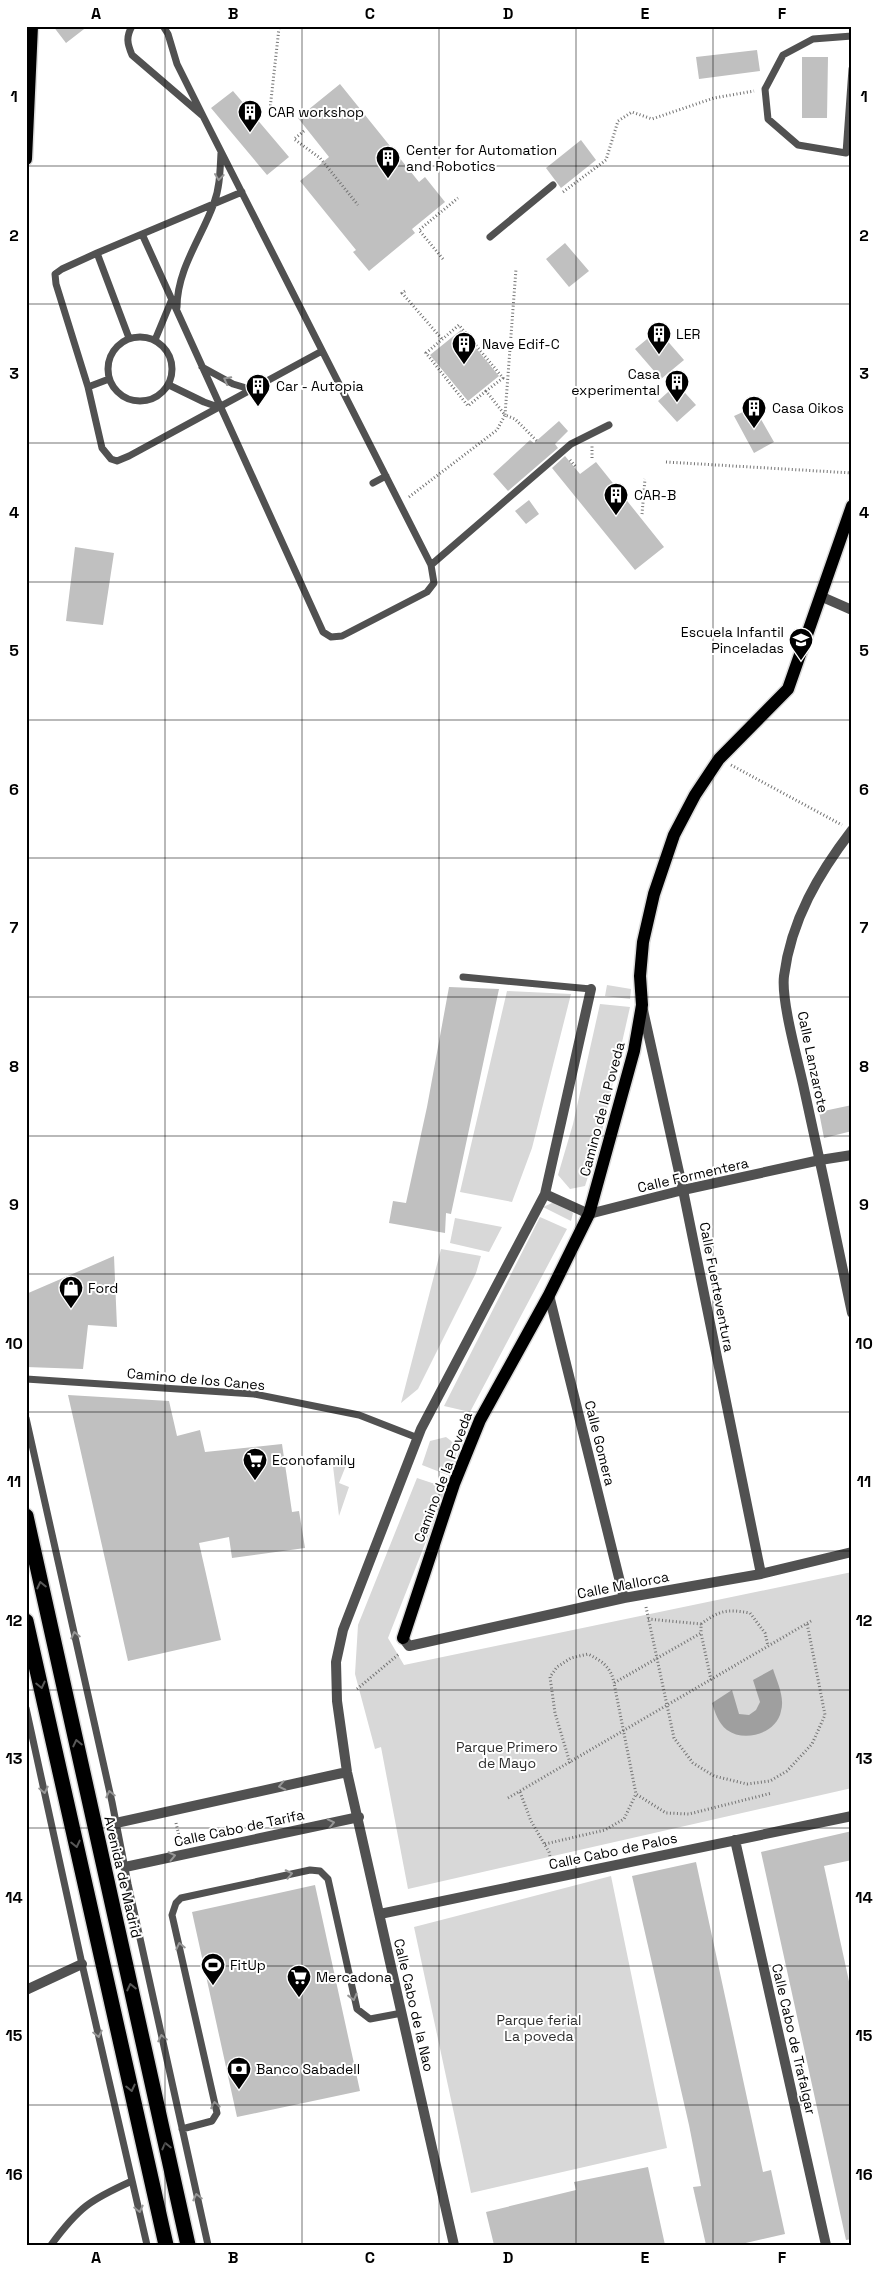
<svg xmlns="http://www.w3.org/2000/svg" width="878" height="2271" font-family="'Space Grotesk',sans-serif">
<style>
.green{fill:#d8d8d8}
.water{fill:#9f9f9f}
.building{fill:#c0c0c0}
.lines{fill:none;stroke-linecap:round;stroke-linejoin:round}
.primary-casing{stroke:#dbdbdb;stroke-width:15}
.highway-casing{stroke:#dbdbdb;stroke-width:18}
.path{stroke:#737373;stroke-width:3;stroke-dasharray:1 2.5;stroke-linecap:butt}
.lane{stroke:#515151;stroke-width:7}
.street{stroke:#515151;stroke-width:10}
.primary{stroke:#000;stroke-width:12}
.highway{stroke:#000;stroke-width:15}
.oneway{stroke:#979797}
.oneway2{stroke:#595959}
.grid{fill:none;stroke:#000;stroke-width:1;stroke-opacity:0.55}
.labels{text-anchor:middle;stroke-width:4;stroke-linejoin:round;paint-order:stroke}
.poi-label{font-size:14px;fill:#000;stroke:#fff;text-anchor:start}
.street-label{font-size:14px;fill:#000;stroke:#fff}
.park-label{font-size:14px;fill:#2f2f2f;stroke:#fff}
.neatline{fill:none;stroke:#000;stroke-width:2}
.grid-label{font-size:16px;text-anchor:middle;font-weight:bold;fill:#000}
</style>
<rect width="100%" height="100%" fill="#fff"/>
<path class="green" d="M607 985 631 989 630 999 605 996Z
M507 991 571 994 532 1148 512 1202 460 1192Z
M600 1004 630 1007 600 1140 585 1186 570 1189 558 1175 573 1124Z
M552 1203H564L573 1213 571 1221 543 1207Z
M540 1217 567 1229 470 1412 444 1406Z
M455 1218 502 1227 489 1252 450 1243Z
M441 1249 481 1256 476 1273 418 1389 401 1403Z
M446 1437C463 1448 455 1460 450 1476L422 1465 430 1441Z
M332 1458 347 1463 339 1483 349 1487 339 1516Z
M417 1478 447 1488 388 1638 404 1665 852 1572V1788L408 1889 381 1747 375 1749 355 1674 358 1625Z
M611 1876 667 2148 471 2193 414 1927Z"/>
<path class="water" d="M773 1669C777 1682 785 1697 781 1711 777 1733 745 1743 727 1730 718 1723 715 1712 712 1703L732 1690 739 1714 749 1715 756 1710 760 1702 753 1680Z"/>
<path class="building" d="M53 26H88L66 43Z
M757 50 760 71 699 79 696 57Z
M802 57H828L827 118H802Z
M340 84 419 182 425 177 445 202 412 229 415 233 369 271 353 252 356 250 300 181 329 157 298 118Z
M233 91 289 157 267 175 211 108Z
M581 140 596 160 561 188 546 168Z
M565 243 589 271 569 287 546 259Z
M461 330 499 376 468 401 430 355Z
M658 330 684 360 661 379 635 349Z
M677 384 696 405 677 422 658 401Z
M754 407 774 442 754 453 734 416Z
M559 421 568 431 555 444 558 448 508 491 493 474 530 440 534 443Z
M565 456 580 474 596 462 664 547 635 570 552 468Z
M529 500 539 514 526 524 515 511Z
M75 547 114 553 103 625 66 621Z
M449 987 499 989 451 1214 446 1213 445 1233 389 1223 393 1201 406 1203 427 1107Z
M852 1105V1131L824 1138 819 1112Z
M114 1256 117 1327 88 1325 83 1369 26 1367V1294Z
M68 1395 169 1401 177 1436 200 1430 205 1452 282 1444 292 1512 299 1511 305 1548 232 1558 229 1537 199 1543 221 1640 128 1661Z
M852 1831V1860L824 1866 850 1986H852V2239L846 2240 761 1852Z
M696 1862 763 2172 771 2170 785 2234 737 2245H706L693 2187 701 2186 689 2125 632 1876Z
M315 1885 360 2091 237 2117 192 1912Z
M648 2167 665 2245H494L486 2212 576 2190 574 2182Z"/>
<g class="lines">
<defs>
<path id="primary" d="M26 159 32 26
M403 1638 454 1484 480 1420 549 1295 589 1214 634 1051 642 1005 640 976 643 942 654 894 674 835 695 795 719 759 788 689 852 506"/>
<path id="highway" d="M26 1516 188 2245
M26 1621 166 2245"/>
</defs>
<use href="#primary" class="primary-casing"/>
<use href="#highway" class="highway-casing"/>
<path class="path" d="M270 109 279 28
M304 131 294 139 320 158 358 205
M563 192 606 160 618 121 632 112 652 119 714 98 754 91
M443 259 419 230 458 198
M405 291 402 293 442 339
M486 391 468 406 426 353 459 325 503 378 486 391 505 415 516 269
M592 458V444
M570 460 576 467
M666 462 852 473
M409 497 497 430 505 415 515 419 537 441
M642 514 645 479
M731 765 842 825
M646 1607 674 1738 693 1763 714 1776 747 1784 770 1781 787 1771 812 1744 825 1715 807 1623
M648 1619 701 1624V1633
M701 1624C720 1610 727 1609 750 1613L765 1633 768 1646
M711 1680 701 1633 614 1683 636 1794 666 1813 689 1814 772 1793
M357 1689 399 1654
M570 1763 555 1713 550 1677 557 1667 571 1658 588 1654C602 1661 611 1667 614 1683
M520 1792 531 1821 549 1852 552 1866
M508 1798 811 1621
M176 1823 181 1844
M545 1844 605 1830 624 1819 636 1794"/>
<path class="lane" d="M132 26C126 37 127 43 132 55L203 116 177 64 168 34 163 26
M852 36 813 39 783 55 765 89 768 119 798 145 846 153 852 69
M242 192 97 253 62 269 55 274 56 284 88 387 102 448 111 459 117 461 129 456 322 351
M142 234 323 632 331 637 342 636 427 592 434 583 431 565 203 116
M490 237 553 185
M97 253 129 338
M177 307C177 269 202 237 214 203 220 187 220 170 221 153
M108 369a32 32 0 1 1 64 0a32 32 0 1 1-64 0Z
M155 340 172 299
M202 367 233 384 253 390
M169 385 204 402 221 408
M88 387 109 379
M373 483 386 476
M431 565 571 444 609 425
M463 977 591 989
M26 1379 254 1394 359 1415 418 1438
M26 1418 112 1802 128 1884 208 2245
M26 1708 82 1964 147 2245
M182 2129 212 2121 217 2113 172 1915 176 1903 181 1898 310 1870 320 1871 328 1879 357 2009 370 2019 402 2013
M51 2245C79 2207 90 2200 132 2181"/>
<path class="street" d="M820 596 852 610
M852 830C819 873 791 920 784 976 781 1000 797 1057 803 1084 820 1160 836 1237 852 1313
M643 1010 683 1190 761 1574
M545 1194 589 1214 683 1190 820 1160 852 1155
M549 1295 624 1598
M403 1638 409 1646 624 1598 761 1574 852 1552
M116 1823 347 1772
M735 1840 826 2245
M125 1867 359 1817
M380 1914 852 1816
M26 1990 82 1964
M454 2245 347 1772 337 1701 336 1662 343 1630 421 1429 545 1194 591 989"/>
<use href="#primary" class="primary"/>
<use href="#highway" class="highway"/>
</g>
<defs><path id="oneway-chevron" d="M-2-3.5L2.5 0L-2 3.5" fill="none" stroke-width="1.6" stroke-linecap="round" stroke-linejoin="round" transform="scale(1.25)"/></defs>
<g class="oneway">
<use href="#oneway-chevron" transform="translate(219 177) rotate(97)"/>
<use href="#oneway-chevron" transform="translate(227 380) rotate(-152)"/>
<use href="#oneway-chevron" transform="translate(75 1635) rotate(-103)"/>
<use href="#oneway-chevron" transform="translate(282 1786) rotate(168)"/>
<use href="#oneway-chevron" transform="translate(44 1790) rotate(78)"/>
<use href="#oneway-chevron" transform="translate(110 1794) rotate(-103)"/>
<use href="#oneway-chevron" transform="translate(331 1823) rotate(-12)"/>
<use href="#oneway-chevron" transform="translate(172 1856) rotate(-12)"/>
<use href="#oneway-chevron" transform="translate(289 1874) rotate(-12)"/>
<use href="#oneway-chevron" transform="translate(180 1946) rotate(-103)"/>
<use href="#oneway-chevron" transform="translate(353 1997) rotate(76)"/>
<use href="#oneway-chevron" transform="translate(98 2034) rotate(77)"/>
<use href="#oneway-chevron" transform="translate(162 2038) rotate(-102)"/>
<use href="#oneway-chevron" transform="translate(215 2105) rotate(-100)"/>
<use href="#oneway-chevron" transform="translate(197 2197) rotate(-103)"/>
<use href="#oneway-chevron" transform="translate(139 2209) rotate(77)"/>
</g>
<g class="oneway2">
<use href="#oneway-chevron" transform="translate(41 1585) rotate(-103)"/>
<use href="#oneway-chevron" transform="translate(41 1685) rotate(77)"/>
<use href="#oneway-chevron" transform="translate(77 1743) rotate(-103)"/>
<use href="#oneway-chevron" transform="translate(76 1844) rotate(77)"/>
<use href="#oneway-chevron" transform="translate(131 1987) rotate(-103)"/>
<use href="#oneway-chevron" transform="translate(131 2088) rotate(77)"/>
<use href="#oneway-chevron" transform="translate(166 2146) rotate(-103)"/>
</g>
<path class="grid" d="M165 26V2245M302 26V2245M439 26V2245M576 26V2245M713 26V2245M26 166H852M26 304H852M26 443H852M26 582H852M26 720H852M26 858H852M26 997H852M26 1136H852M26 1274H852M26 1412H852M26 1551H852M26 1690H852M26 1828H852M26 1966H852M26 2105H852"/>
<defs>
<symbol id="building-pin" viewBox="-11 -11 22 30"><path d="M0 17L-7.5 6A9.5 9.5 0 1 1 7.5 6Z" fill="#000" stroke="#fff"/><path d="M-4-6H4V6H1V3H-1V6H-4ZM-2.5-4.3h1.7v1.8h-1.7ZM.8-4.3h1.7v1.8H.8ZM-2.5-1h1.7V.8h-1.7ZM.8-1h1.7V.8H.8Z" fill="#fff"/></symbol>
<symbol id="school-pin" viewBox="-11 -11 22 30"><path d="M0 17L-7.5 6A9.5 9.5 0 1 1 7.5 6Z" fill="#000" stroke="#fff"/><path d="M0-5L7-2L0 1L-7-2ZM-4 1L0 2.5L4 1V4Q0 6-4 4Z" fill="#fff"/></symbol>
<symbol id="shop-pin" viewBox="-11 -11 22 30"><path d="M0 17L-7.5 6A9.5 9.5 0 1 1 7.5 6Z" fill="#000" stroke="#fff"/><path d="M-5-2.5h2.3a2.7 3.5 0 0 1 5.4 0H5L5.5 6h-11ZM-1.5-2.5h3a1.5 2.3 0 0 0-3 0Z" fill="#fff"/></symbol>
<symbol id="supermarket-pin" viewBox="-11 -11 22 30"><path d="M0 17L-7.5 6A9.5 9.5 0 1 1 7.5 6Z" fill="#000" stroke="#fff"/><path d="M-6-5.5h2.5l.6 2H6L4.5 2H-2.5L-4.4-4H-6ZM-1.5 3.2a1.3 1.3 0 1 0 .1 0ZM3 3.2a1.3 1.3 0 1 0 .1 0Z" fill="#fff"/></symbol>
<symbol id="stadium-pin" viewBox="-11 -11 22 30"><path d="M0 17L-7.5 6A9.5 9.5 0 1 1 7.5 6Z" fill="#000" stroke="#fff"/><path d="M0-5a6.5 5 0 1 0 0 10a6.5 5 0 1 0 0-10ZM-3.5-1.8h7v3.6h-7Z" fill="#fff"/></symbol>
<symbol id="bank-pin" viewBox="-11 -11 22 30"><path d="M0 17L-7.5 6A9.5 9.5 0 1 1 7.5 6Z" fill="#000" stroke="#fff"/><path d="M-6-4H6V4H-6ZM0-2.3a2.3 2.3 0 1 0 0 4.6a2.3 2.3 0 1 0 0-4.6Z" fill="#fff"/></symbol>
</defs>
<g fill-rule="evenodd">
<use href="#building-pin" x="236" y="98" width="28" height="38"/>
<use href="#building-pin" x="374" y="144" width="28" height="38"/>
<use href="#building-pin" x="645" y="320" width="28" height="38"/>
<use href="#building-pin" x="450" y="330" width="28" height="38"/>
<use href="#building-pin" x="663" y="368" width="28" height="38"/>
<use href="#building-pin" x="244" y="372" width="28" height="38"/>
<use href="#building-pin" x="740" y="394" width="28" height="38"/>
<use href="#building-pin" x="602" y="481" width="28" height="38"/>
<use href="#school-pin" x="787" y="626" width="28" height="38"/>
<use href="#shop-pin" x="57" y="1274" width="28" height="38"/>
<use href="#supermarket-pin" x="241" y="1446" width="28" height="38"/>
<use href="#stadium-pin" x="199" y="1951" width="28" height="38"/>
<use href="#supermarket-pin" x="285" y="1963" width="28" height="38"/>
<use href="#bank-pin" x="225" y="2055" width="28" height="38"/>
</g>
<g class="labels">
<g class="poi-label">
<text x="268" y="117">CAR workshop</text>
<text x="406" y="155">Center for Automation<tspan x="406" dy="16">and Robotics</tspan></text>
<text x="676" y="339">LER</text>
<text x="482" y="349">Nave Edif-C</text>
<text x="660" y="379" text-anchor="end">Casa<tspan x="660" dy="16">experimental</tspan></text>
<text x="276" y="391">Car - Autopia</text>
<text x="772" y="413">Casa Oikos</text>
<text x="634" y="500">CAR-B</text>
<text x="784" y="637" text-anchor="end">Escuela Infantil<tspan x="784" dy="16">Pinceladas</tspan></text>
<text x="88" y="1293">Ford</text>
<text x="272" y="1465">Econofamily</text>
<text x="230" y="1970">FitUp</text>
<text x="316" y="1982">Mercadona</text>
<text x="256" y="2074">Banco Sabadell</text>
</g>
<g class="street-label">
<text transform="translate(813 1062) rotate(78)" y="5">Calle Lanzarote</text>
<text transform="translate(602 1109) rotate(-75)" y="5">Camino de la Poveda</text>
<text transform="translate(693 1175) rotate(-13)" y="5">Calle Formentera</text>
<text transform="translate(717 1287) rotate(79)" y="5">Calle Fuerteventura</text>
<text transform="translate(196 1379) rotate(5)" y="5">Camino de los Canes</text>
<text transform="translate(600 1443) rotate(76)" y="5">Calle Gomera</text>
<text transform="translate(443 1477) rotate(-69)" y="5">Camino de la Poveda</text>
<text transform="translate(623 1585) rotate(-11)" y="5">Calle Mallorca</text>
<text transform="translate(239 1828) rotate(-12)" y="5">Calle Cabo de Tarifa</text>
<text transform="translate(613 1851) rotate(-12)" y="5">Calle Cabo de Palos</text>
<text transform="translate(123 1877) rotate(77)" y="5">Avenida de Madrid</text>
<text transform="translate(414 2005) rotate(77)" y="5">Calle Cabo de la Nao</text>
<text transform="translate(794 2039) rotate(77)" y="5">Calle Cabo de Trafalgar</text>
</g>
<g class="park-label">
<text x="507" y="1752">Parque Primero<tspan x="507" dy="16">de Mayo</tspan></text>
<text x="539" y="2025">Parque ferial<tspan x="539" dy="16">La poveda</tspan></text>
</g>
</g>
<rect width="878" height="2271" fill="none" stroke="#ffffff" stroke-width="55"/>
<rect x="28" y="28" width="822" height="2216" class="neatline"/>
<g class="grid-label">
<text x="96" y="19">A</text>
<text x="233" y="19">B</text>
<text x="370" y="19">C</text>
<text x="508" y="19">D</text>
<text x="645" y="19">E</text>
<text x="782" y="19">F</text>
<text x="14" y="102">1</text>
<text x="864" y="102">1</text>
<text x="14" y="241">2</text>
<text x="864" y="241">2</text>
<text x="14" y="379">3</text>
<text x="864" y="379">3</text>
<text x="14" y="518">4</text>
<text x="864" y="518">4</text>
<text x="14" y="656">5</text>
<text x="864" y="656">5</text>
<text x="14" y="795">6</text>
<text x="864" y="795">6</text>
<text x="14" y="933">7</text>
<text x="864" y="933">7</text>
<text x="14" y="1072">8</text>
<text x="864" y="1072">8</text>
<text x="14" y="1210">9</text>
<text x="864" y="1210">9</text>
<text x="14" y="1349">10</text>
<text x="864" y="1349">10</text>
<text x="14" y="1487">11</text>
<text x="864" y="1487">11</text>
<text x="14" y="1626">12</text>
<text x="864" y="1626">12</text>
<text x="14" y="1764">13</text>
<text x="864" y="1764">13</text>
<text x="14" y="1903">14</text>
<text x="864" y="1903">14</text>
<text x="14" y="2041">15</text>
<text x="864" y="2041">15</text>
<text x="14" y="2180">16</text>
<text x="864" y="2180">16</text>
<text x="96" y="2263">A</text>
<text x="233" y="2263">B</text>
<text x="370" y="2263">C</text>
<text x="508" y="2263">D</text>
<text x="645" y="2263">E</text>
<text x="782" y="2263">F</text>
</g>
</svg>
